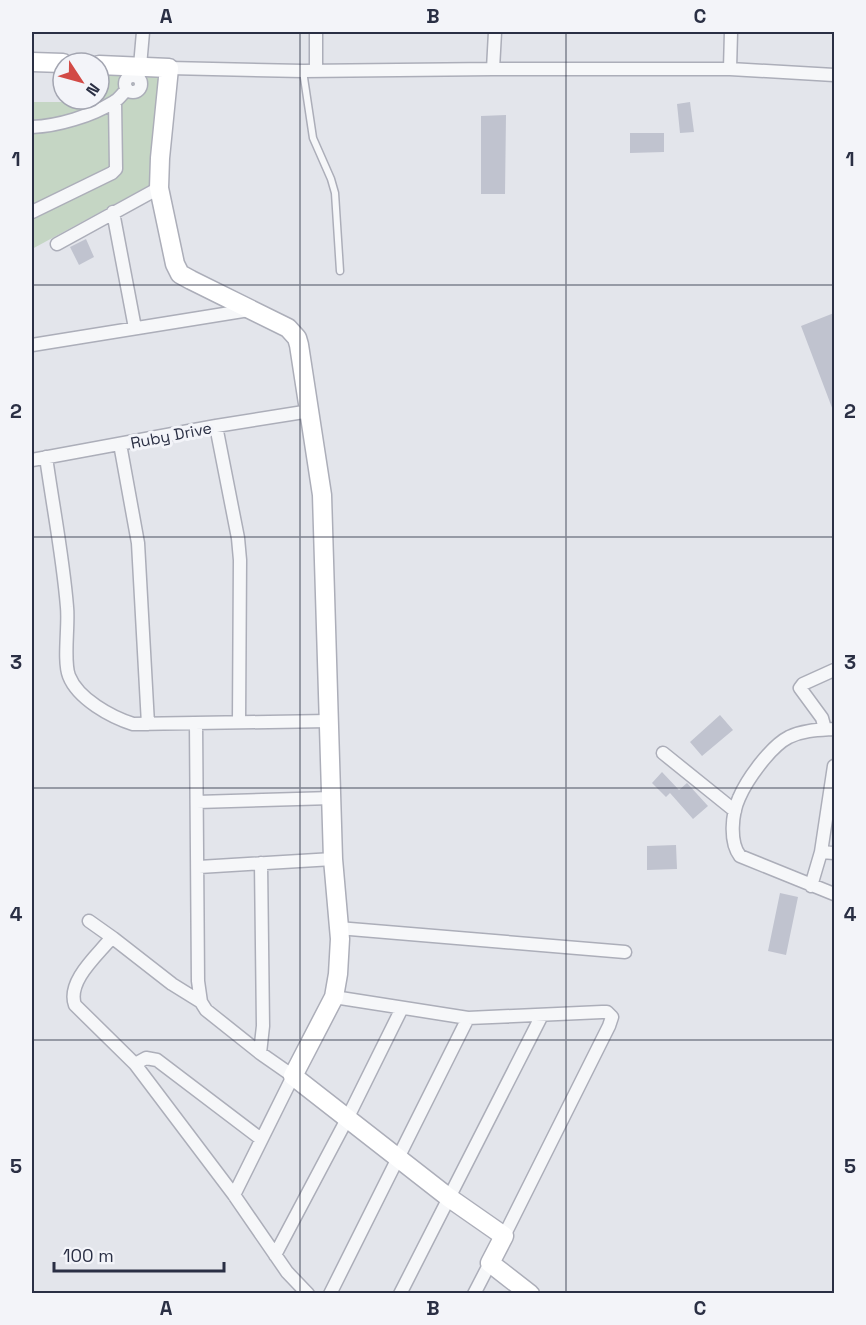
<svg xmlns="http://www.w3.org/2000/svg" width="866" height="1325" font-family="'Space Grotesk',sans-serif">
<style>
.green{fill:#c5d6c4}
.building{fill:#c0c3cf}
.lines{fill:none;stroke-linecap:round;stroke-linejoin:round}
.lane-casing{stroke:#acaeb9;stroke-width:9}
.street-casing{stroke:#acaeb9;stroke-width:15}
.secondary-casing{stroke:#acaeb9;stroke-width:21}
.lane{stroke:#f6f7f9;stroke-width:6}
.street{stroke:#f6f7f9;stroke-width:12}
.secondary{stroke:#fff;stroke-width:18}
.grid{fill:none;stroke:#2a2f44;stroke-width:1.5;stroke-opacity:0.55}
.labels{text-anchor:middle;stroke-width:6;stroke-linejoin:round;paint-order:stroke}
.street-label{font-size:16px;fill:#2a2f44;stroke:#f3f4f9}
.neatline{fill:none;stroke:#2a2f44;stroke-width:2}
.grid-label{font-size:20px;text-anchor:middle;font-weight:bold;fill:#2a2f44}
</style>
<rect width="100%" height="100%" fill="#e3e5eb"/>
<path class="green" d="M99 73 161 76 150 185 32 249V102H74L77 99H99Z"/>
<path class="building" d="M690 102 694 132 680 133 677 104Z
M506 115 505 194H481V116Z
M630 133H664V152L630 153Z
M86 239 94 257 79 265 70 247Z
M834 313V413L801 326Z
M720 715 733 730 702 756 690 742Z
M662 772 679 790 687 783 708 806 693 819 670 793 666 797 652 783Z
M676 845 677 869 647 870V846Z
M780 893 798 897 786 955 768 951Z"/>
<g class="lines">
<defs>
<path id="lane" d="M303 71 313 138 331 179 335 193 340 271"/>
<path id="street" d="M140 66 143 32
M169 68 303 71 493 69H730L834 75
M493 69 495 32
M730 69 731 32
M316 71V32
M125 84a8 8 0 1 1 16 0a8 8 0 1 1-16 0Z
M32 127C58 126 91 116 114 102 119 99 123 93 127 89
M32 212 112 173 116 169 115 101
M113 212 135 328
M57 244 159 188
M32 345 249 310
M216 426 238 538 240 560 239 721
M120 444 138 543 148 724
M46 457C53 507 63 557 67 607 69 625 63 661 69 676 78 699 111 717 133 724L329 721
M32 460 216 426 310 411
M196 723 198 981 201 1002 206 1010 260 1053 293 1076 234 1195
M825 729 822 718 800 688 803 684 834 670
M834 729C819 730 804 730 789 737 771 746 747 779 739 798 732 813 729 842 740 856L834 894
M663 753 735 811
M197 802 332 798
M821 852 834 853
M199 867 333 859
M811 886 821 852 834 766
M89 921 113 938
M338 928 625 952
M334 997 468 1018 602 1012H607L612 1017 609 1026 504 1236
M260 1053 263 1026 261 863
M135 1064 75 1005C67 983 94 958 107 943L113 938 172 984 201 1002
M261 1139 157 1060 146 1058 135 1064 234 1195 287 1272 308 1294
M275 1255 347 1119 402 1008
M330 1294 468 1018
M400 1294 542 1015
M474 1294 490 1263"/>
<path id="secondary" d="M32 62 63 63
M99 65 169 68 160 158 159 188 175 264 180 274 191 280 288 328 297 338 299 345 322 495 333 859 340 939 338 974 334 997 293 1076 448 1197 504 1236 490 1263 530 1294"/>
</defs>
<use href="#lane" class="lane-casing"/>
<use href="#street" class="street-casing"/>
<use href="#secondary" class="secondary-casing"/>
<use href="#lane" class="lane"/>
<use href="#street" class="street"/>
<use href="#secondary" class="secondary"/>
</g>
<path class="grid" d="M300 32V1294M566 32V1294M32 285H834M32 537H834M32 788H834M32 1040H834"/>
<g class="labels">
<g class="street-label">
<text transform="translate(171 435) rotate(-11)" y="6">Ruby Drive</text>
</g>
</g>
<rect width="866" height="1325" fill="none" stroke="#f3f4f9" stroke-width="66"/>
<g transform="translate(81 81) rotate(126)"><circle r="28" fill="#f3f4f9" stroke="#a3a5b1" stroke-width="1.5"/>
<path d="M0-4.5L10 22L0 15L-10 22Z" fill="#d24a46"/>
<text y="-9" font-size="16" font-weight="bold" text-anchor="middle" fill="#2a2f44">N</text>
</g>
<path d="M54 1262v9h170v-9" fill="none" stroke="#2a2f44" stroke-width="3"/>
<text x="63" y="1262" font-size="18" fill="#2a2f44" stroke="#f3f4f9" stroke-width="4.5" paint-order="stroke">100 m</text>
<rect x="33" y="33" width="800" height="1259" class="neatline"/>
<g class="grid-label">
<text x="166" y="23">A</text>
<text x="433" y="23">B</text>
<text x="700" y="23">C</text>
<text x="16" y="166">1</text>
<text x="850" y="166">1</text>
<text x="16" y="418">2</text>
<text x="850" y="418">2</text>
<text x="16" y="669">3</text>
<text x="850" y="669">3</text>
<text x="16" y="921">4</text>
<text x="850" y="921">4</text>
<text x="16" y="1173">5</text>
<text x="850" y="1173">5</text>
<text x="166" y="1315">A</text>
<text x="433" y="1315">B</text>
<text x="700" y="1315">C</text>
</g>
</svg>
